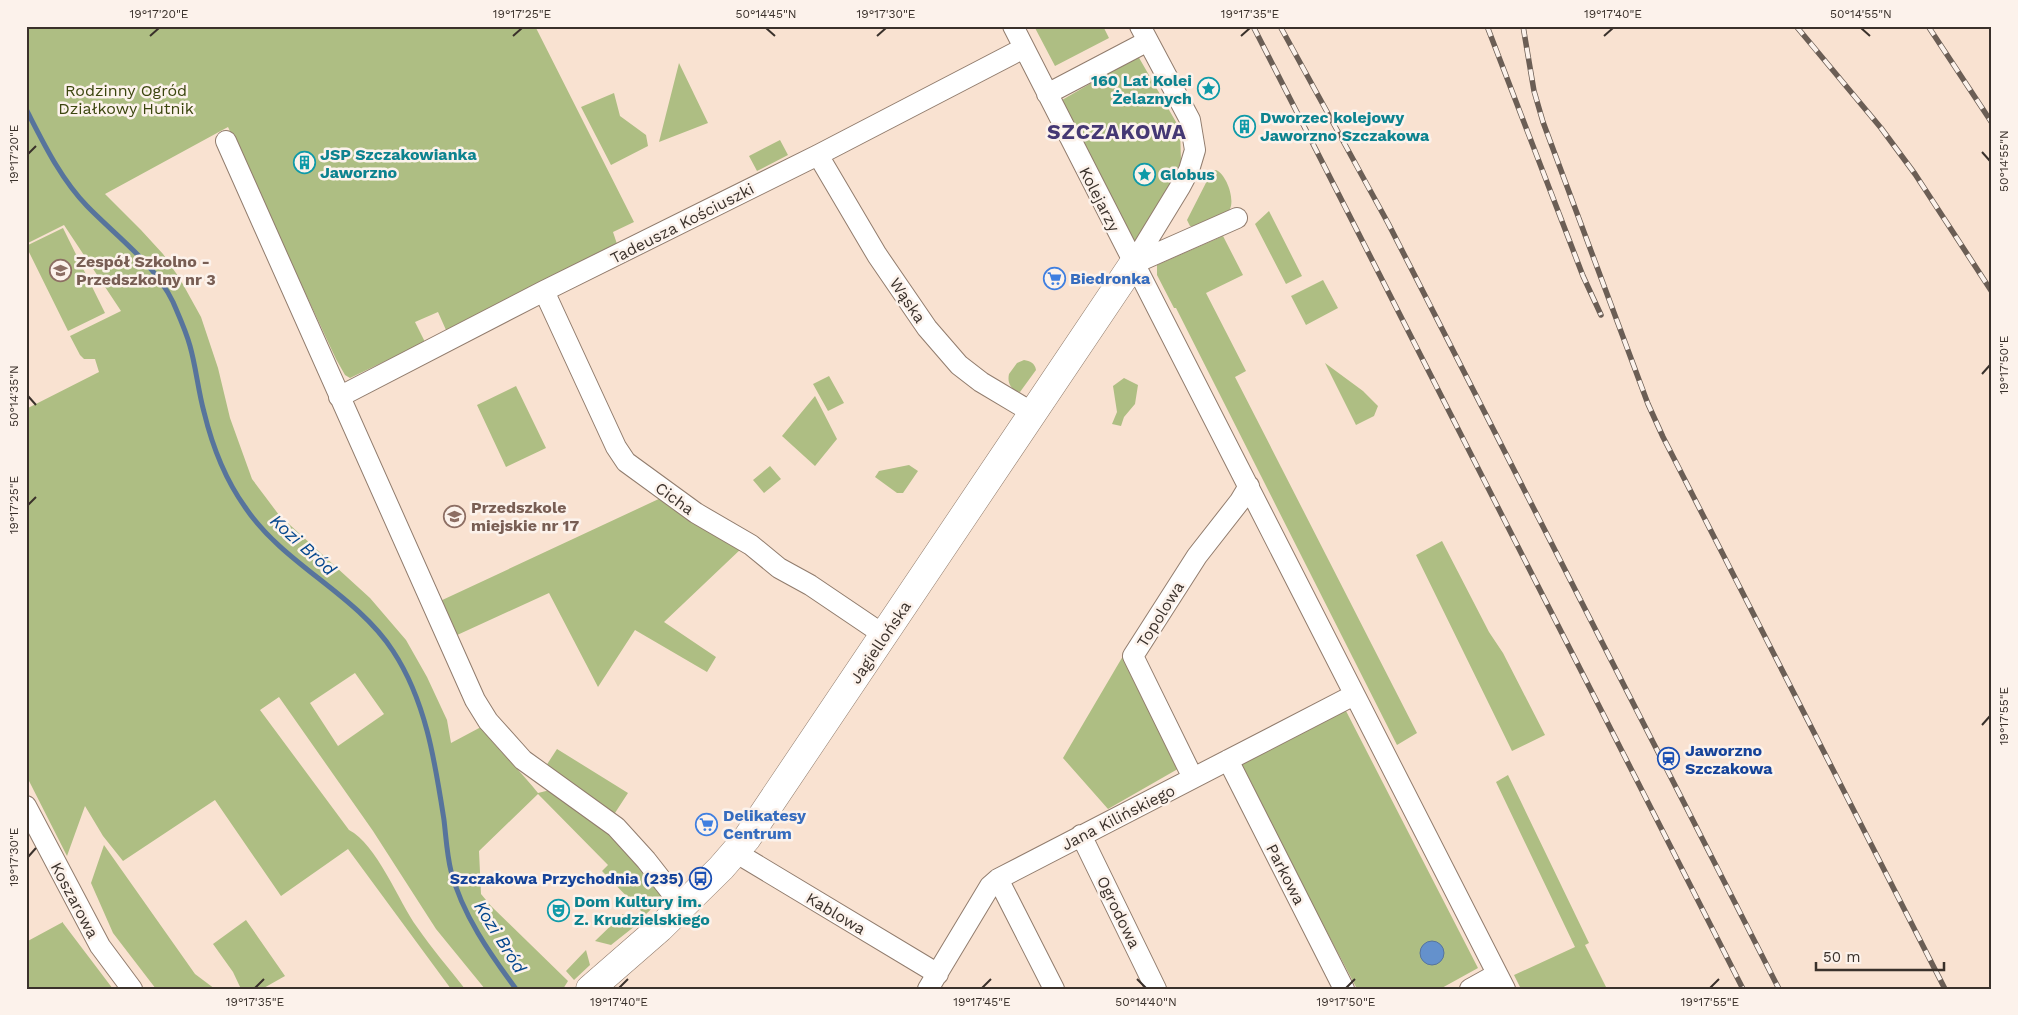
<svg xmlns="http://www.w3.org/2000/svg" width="2018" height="1015" font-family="'Work Sans',sans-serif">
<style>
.green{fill:#aebe83;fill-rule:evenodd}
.water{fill:#6491cc;stroke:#57749c}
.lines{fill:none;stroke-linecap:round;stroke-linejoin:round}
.stream{stroke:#57749c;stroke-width:5}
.street-casing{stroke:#917c6d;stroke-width:22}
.secondary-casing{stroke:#917c6d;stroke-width:29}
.street{stroke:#fff;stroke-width:20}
.secondary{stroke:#fff;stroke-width:28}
.rail-casing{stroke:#6b5e55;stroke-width:5.5}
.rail{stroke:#fcf2eb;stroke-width:4;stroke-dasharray:11;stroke-linecap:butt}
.ticks{fill:none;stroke:#3a312b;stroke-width:2}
.labels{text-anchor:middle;stroke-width:5;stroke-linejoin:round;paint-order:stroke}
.culture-label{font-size:16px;font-weight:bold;fill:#0d838f;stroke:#fcf2eb;text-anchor:start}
.park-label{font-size:16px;fill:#3b460e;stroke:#fcf2eb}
.street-label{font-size:16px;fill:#3a312b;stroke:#fcf2eb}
.education-label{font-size:16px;font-weight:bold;fill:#785e54;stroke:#fcf2eb;text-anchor:start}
.shop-label{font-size:16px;font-weight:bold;fill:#366cbe;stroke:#fcf2eb;text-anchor:start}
.transit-label{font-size:16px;font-weight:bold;fill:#164399;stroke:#fcf2eb;text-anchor:start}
.water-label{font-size:18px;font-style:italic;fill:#05478e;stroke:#fcf2eb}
.district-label{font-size:21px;font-weight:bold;letter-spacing:1px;fill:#453874;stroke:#fcf2eb}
.neatline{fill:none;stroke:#3a312b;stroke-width:2}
.ticks-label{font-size:12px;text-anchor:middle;fill:#3a312b}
</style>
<rect width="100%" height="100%" fill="#f9e2d1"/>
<path class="green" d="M26 26H535L634 222 613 232 617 244 446 330 438 312 415 322 425 342 350 378 345 375 336 359 228 127 105 194 141 230 163 254 180 279 201 317 218 368 230 418 252 479 279 515 370 598 406 640 427 677 447 720 451 743 481 727C498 751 520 770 538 793L550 790 609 832 650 878 663 898 645 915 602 871 608 865 538 794 479 851 481 894 491 906 568 981 563 989H485L436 929 373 831 279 697 260 710 349 830C376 843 399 902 417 927 432 949 449 968 465 989H451L348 849 281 896 215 800 123 861 103 836 85 806 67 856 26 775V409L99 372 95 359H84L80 355 70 336 121 311 64 225 26 244ZM355 673 384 714 338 746 310 703Z
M1034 26H1103L1109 38 1055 66Z
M1138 56 1180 129 1181 161 1168 191 1135 245 1062 100Z
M679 63 708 123 659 142Z
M614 93 620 116 646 135 648 146 611 165 581 107Z
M780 140 788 155 757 171 749 156Z
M1216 170C1226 174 1235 198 1230 209 1226 216 1198 227 1190 226L1187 220 1212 171Z
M1269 211 1302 276 1286 284 1255 224Z
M63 228 105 313 68 331 26 246Z
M1223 236 1243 275 1206 293 1246 371 1235 377 1417 733 1397 745 1176 308H1174L1157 275V265Z
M1323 280 1338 308 1306 325 1291 296Z
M1024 360C1030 361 1035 363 1036 370L1020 392C1011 390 1007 383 1009 374L1017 363Z
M1325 363 1363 391 1378 406 1374 416 1356 425Z
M829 376 844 403 828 411 813 384Z
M1124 378 1138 385 1135 404 1124 417 1121 426 1112 424 1117 412 1113 386Z
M516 386 546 448 506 467 477 405Z
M815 396 837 439 815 466 782 436Z
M909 465 918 471 903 493H897L875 477 879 471Z
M770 466 781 479 764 493 753 480Z
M663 497 743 547 664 622 716 657 707 672 635 630 598 687 549 593 455 636 438 602Z
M1442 541 1489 632 1503 653 1545 735 1512 751 1416 555Z
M1123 656 1183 766 1108 809 1063 758Z
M1345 709 1478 968 1440 989H1357L1239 765Z
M557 749 628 793 613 816 544 769Z
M1508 775 1589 943 1585 945 1607 989H1521L1514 975 1575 947 1496 782Z
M104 845 195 974 215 989H156L113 933 91 883Z
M623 914 635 926 611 945 595 941Z
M246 920 285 976 262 989H241L233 972 213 944Z
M63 922V923L113 989H26V942Z
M586 950 590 965 574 980 566 971Z"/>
<path class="water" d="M1420 953a12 12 0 1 1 24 0a12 12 0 1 1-24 0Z"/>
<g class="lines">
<path class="stream" d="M26 109C43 142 60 178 87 206 116 236 154 263 173 302 179 316 186 331 190 346 196 367 198 390 204 412 212 445 225 479 245 507 284 565 355 593 393 651 426 701 435 762 444 820 446 837 447 855 451 871 462 914 490 954 516 989"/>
<defs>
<path id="street" d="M1013 26 1505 989
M1047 94 1148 41
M226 141 475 700 488 721 523 760 616 827 646 860 682 906
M818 155 877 255 927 328 959 365 981 382 1033 413
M1133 264 1180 187 1189 170 1195 150 1190 120 1140 26
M1133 264 1237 218
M544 291 616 447 626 462 696 513 751 545 779 568 810 585 884 635
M339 397 544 291 818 155 1024 48
M1228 760 1344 989
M1193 778 1133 656 1197 556 1240 501 1249 486
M26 806 100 946 132 989
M1081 835 1156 989
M735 852 938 974
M998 879 1054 989
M928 989 990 886 998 879 1354 695
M1470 989 1497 974"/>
<path id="secondary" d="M590 989 660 928 721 868 747 838 1133 264"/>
</defs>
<use href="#street" class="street-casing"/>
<use href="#secondary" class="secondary-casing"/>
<use href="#street" class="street"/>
<use href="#secondary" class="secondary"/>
<defs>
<path id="rail" d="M1253 26 1743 989
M1280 26 1388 223 1779 989
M1487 26 1583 276 1601 315
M1523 26 1534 91 1543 122 1648 404 1663 437 1945 989
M1796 26 1881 128 1915 174 1992 292
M1928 26 1992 123"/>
</defs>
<use href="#rail" class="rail-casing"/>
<use href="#rail" class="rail"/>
</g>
<path class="ticks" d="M766 28 775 36M1861 28 1870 36M150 36 159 28M513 36 522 28M877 36 886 28M1241 36 1250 28M1604 36 1613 28M1982 152 1990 161M28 154 36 146M1982 374 1990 365M28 396 36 405M28 505 36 497M1982 725 1990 716M28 857 36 848M1137 979 1146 988M255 988 264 979M619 988 628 979M982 988 991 979M1346 988 1355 979M1710 988 1719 979"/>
<defs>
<symbol id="sight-ring" viewBox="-11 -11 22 22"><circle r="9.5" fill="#fcf2eb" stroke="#0f9aa8" stroke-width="1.5"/><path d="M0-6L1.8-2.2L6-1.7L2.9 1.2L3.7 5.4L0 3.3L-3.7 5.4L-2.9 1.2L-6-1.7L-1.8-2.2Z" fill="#0f9aa8"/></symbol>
<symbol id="building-ring" viewBox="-11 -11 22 22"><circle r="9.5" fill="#fcf2eb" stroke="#0f9aa8" stroke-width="1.5"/><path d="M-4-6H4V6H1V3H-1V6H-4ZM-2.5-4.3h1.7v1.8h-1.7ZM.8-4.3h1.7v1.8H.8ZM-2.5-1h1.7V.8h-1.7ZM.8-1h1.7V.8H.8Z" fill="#0f9aa8"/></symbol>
<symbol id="school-ring" viewBox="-11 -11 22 22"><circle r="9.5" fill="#fcf2eb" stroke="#8d6e63" stroke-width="1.5"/><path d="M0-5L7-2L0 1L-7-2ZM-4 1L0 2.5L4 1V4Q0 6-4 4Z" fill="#8d6e63"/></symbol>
<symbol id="supermarket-ring" viewBox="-11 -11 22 22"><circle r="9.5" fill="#fcf2eb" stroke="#3f7fe0" stroke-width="1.5"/><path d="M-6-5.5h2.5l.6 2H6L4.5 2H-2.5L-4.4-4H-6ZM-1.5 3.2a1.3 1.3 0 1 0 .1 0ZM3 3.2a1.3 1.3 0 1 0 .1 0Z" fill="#3f7fe0"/></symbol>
<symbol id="station-ring" viewBox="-11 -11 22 22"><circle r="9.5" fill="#fcf2eb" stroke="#1a4fb4" stroke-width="1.5"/><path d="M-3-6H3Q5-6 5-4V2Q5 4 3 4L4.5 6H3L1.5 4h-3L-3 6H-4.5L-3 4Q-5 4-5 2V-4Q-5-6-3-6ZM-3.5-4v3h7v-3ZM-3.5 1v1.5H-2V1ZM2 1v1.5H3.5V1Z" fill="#1a4fb4"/></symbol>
<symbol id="bus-ring" viewBox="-11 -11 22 22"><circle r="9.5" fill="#fcf2eb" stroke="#1a4fb4" stroke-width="1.5"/><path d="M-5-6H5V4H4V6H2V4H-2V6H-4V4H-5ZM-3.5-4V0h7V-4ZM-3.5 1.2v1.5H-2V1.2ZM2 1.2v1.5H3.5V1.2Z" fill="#1a4fb4"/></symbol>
<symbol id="theatre-ring" viewBox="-11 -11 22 22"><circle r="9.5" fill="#fcf2eb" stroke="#0f9aa8" stroke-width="1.5"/><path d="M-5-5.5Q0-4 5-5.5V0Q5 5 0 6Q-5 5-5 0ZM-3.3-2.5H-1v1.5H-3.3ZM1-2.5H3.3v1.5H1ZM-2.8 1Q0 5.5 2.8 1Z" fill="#0f9aa8"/></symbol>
</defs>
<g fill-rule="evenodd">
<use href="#sight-ring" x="1196" y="76" width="25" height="25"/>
<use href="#building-ring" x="1232" y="114" width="25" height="25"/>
<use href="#building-ring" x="292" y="150" width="25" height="25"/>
<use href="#sight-ring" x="1132" y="162" width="25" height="25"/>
<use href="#school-ring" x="48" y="258" width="25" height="25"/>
<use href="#supermarket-ring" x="1042" y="266" width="25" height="25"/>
<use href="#school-ring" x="442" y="504" width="25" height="25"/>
<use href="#station-ring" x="1656" y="746" width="25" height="25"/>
<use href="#supermarket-ring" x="694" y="812" width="25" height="25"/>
<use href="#bus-ring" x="688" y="866" width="25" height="25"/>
<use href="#theatre-ring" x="546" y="898" width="25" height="25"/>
</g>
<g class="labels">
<g class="culture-label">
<text x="1192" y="86" text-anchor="end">160 Lat Kolei<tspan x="1192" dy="18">Żelaznych</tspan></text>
<text x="1260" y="123">Dworzec kolejowy<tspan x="1260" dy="18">Jaworzno Szczakowa</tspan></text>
<text x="320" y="160">JSP Szczakowianka<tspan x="320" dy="18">Jaworzno</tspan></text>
<text x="1160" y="180">Globus</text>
<text x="574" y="907">Dom Kultury im.<tspan x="574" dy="18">Z. Krudzielskiego</tspan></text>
</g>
<g class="park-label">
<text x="126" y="96">Rodzinny Ogród<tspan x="126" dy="18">Działkowy Hutnik</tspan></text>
</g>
<g class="street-label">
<text transform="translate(1100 199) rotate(63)" y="6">Kolejarzy</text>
<text transform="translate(682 223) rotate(-27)" y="6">Tadeusza Kościuszki</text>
<text transform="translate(908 300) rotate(56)" y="6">Wąska</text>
<text transform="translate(675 498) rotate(36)" y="6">Cicha</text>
<text transform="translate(1160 614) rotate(-58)" y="6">Topolowa</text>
<text transform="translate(880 642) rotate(-56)" y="6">Jagiellońska</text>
<text transform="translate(1118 817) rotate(-27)" y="6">Jana Kilińskiego</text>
<text transform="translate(1286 874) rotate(63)" y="6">Parkowa</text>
<text transform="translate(75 900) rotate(62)" y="6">Koszarowa</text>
<text transform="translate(1119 912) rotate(64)" y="6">Ogrodowa</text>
<text transform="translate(836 913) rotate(31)" y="6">Kablowa</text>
</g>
<g class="education-label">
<text x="76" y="267">Zespół Szkolno -<tspan x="76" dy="18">Przedszkolny nr 3</tspan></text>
<text x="471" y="513">Przedszkole<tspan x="471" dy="18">miejskie nr 17</tspan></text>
</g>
<g class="shop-label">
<text x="1070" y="284">Biedronka</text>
<text x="723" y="821">Delikatesy<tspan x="723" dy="18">Centrum</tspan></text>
</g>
<g class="transit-label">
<text x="1685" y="756">Jaworzno<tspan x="1685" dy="18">Szczakowa</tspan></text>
<text x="684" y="884" text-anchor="end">Szczakowa Przychodnia (235)</text>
</g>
<g class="water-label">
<text transform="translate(303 545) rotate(42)" y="6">Kozi Bród</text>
<text transform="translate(500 937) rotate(58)" y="6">Kozi Bród</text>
</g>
<g class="district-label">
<text x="1117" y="139">SZCZAKOWA</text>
</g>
</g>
<rect width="2018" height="1015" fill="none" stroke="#fcf2eb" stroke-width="55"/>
<path d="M1816 962v8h128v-8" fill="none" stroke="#3a312b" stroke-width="2.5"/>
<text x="1823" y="962" font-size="15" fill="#3a312b" stroke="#fcf2eb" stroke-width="4" paint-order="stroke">50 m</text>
<rect x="28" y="28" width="1962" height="960" class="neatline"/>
<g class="ticks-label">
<text x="159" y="18">19°17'20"E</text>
<text x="522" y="18">19°17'25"E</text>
<text x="766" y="18">50°14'45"N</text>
<text x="886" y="18">19°17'30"E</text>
<text x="1250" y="18">19°17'35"E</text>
<text x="1613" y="18">19°17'40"E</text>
<text x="1861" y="18">50°14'55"N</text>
<text transform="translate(14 154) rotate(-90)" y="4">19°17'20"E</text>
<text transform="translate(2004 161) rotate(-90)" y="4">50°14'55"N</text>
<text transform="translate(2004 365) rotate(-90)" y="4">19°17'50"E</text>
<text transform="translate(14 396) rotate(-90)" y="4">50°14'35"N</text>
<text transform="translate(14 505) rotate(-90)" y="4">19°17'25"E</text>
<text transform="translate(2004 716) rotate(-90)" y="4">19°17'55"E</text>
<text transform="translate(14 857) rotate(-90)" y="4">19°17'30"E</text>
<text x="255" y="1006">19°17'35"E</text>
<text x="619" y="1006">19°17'40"E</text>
<text x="982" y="1006">19°17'45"E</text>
<text x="1146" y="1006">50°14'40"N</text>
<text x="1346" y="1006">19°17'50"E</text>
<text x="1710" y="1006">19°17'55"E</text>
</g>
</svg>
